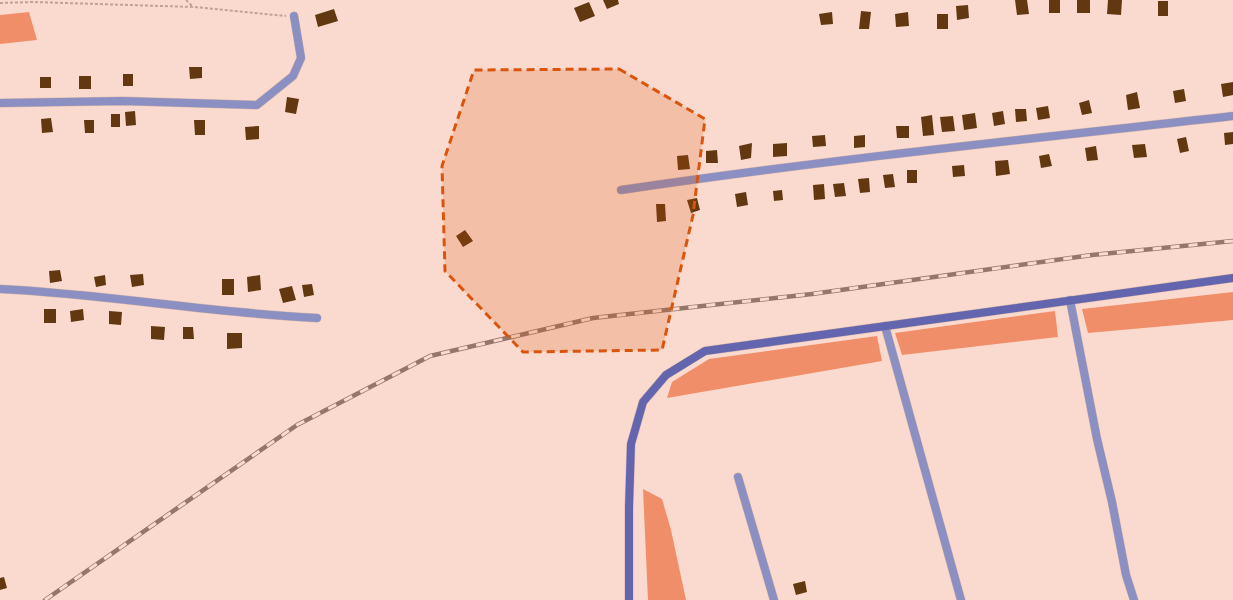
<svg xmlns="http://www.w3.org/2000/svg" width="1233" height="600" font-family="'Nunito Sans',sans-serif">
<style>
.forest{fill:#f18e6a}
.building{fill:#613810}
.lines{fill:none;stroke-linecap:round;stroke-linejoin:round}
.street-casing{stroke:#d8b8ac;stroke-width:9}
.secondary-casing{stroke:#d8b8ac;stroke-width:9}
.path{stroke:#c1a196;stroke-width:2;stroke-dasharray:3 2;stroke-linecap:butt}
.street{stroke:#8b8fc1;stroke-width:8}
.secondary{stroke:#6366ae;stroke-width:8}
.rail-casing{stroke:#95766a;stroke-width:4.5}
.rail{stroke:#fadace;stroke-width:3;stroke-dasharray:9;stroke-linecap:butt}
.marked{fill:#d9550e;fill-opacity:0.2;stroke:#d9550e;stroke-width:3;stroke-dasharray:8 5;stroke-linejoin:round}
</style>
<rect width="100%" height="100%" fill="#fadace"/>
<path class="forest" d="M29 12 37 40 0 44V15Z
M1233 292V320L1088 333 1082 309Z
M1055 311 1058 337 902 355 895 333Z
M877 336 882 361 667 398 672 382 709 359Z
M643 489 662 499 671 530 686 600H648Z"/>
<path class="building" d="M603 0H618L619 4 607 9Z
M1015 0H1027L1029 14 1017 15Z
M1049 0H1060V13H1049Z
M1077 0H1090V13H1077Z
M1108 0H1122L1121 15 1107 14Z
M1158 1H1168V16H1158Z
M589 2 595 16 580 22 574 8Z
M968 5 969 18 957 20 956 6Z
M334 9 338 21 318 27 315 15Z
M861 11 871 12 869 29H859Z
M832 12 833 24 821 25 819 14Z
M908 12 909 26 896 27 895 14Z
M937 14H948V29H937Z
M189 67H202V78L190 79Z
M123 74H133V86H123Z
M79 76H91V89H79Z
M40 77H51V88H40Z
M1233 82V95L1223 97 1221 84Z
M1184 89 1186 101 1175 103 1173 91Z
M1137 92 1140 108 1128 110 1126 95Z
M287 97 299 99 296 114 285 112Z
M1089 100 1092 113 1082 115 1079 103Z
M1048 106 1050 118 1038 120 1036 108Z
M1015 109H1026L1027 121 1016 122Z
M135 111 136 125 126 126 125 112Z
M1003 111 1005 124 994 126 992 113Z
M975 113 977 128 964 130 962 115Z
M111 114H120V127H111Z
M932 115 934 135 923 136 921 117Z
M953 116 955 131 942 132 940 117Z
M51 118 53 132 42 133 41 119Z
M84 120H94V133H85Z
M194 120H205V135H195Z
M259 126V139L246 140 245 127Z
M896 126H909V138H897Z
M1233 132V144L1225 145 1224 133Z
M825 135 826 146 813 147 812 136Z
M865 135V147L854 148V136Z
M1186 137 1189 151 1180 153 1177 139Z
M752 143 751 158 741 160 739 146Z
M787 143V156L773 157V144Z
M1145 144 1147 157 1134 158 1132 145Z
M1096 146 1098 160 1087 161 1085 148Z
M717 150 718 163H706V151Z
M1049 154 1052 166 1041 168 1039 156Z
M688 155 690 169 678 170 677 156Z
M1008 160 1010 174 996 176 995 161Z
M964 165 965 176 953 177 952 166Z
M907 170H917V183H907Z
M893 174 895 187 885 188 883 175Z
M869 178 870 192 860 193 858 179Z
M844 183 846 196 835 197 833 184Z
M824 184 825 199 814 200 813 185Z
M782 190 783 200 774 201 773 191Z
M746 192 748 205 737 207 735 194Z
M697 198 700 210 691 213 687 200Z
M656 204H665L666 221 657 222Z
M465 230 473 241 463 247 456 236Z
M60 270 62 281 50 283 49 271Z
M143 274 144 285 132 287 130 275Z
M105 275 106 285 96 287 94 277Z
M260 275 261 290 248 292 247 277Z
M222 279H234V295H222Z
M312 284 314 295 304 297 302 285Z
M292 286 296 300 283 303 279 289Z
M44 309H56V323H44Z
M83 309 84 320 71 322 70 311Z
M109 311 122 312 121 325 109 324Z
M151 326 165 327 164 340 151 339Z
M183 327H193L194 339H183Z
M227 333H242V348L227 349Z
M4 577 7 588 0 590V578Z
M805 581 807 592 796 595 793 584Z"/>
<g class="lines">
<defs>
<path id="street" d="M0 103 123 101 257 105 293 76 301 58 294 16
M621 190C824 160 1029 139 1233 116
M0 289C106 294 211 313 317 318
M1070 300 1097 439 1112 502 1126 575 1134 600
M885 326 961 600
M738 477 774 600"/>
<path id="secondary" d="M629 600V507L631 444 643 402 666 375 705 351 1233 278"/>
</defs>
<use href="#street" class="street-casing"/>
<use href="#secondary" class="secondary-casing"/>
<path class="path" d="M186 0 193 7
M0 3 33 2 194 7 286 16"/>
<use href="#street" class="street"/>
<use href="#secondary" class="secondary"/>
<defs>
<path id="rail" d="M45 600 297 425 430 356 593 318 812 294 1092 255 1233 241"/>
</defs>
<use href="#rail" class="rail-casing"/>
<use href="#rail" class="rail"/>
</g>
<path class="marked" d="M619 69 705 119 693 215 662 350 523 352 445 271 442 166 474 70Z"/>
</svg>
